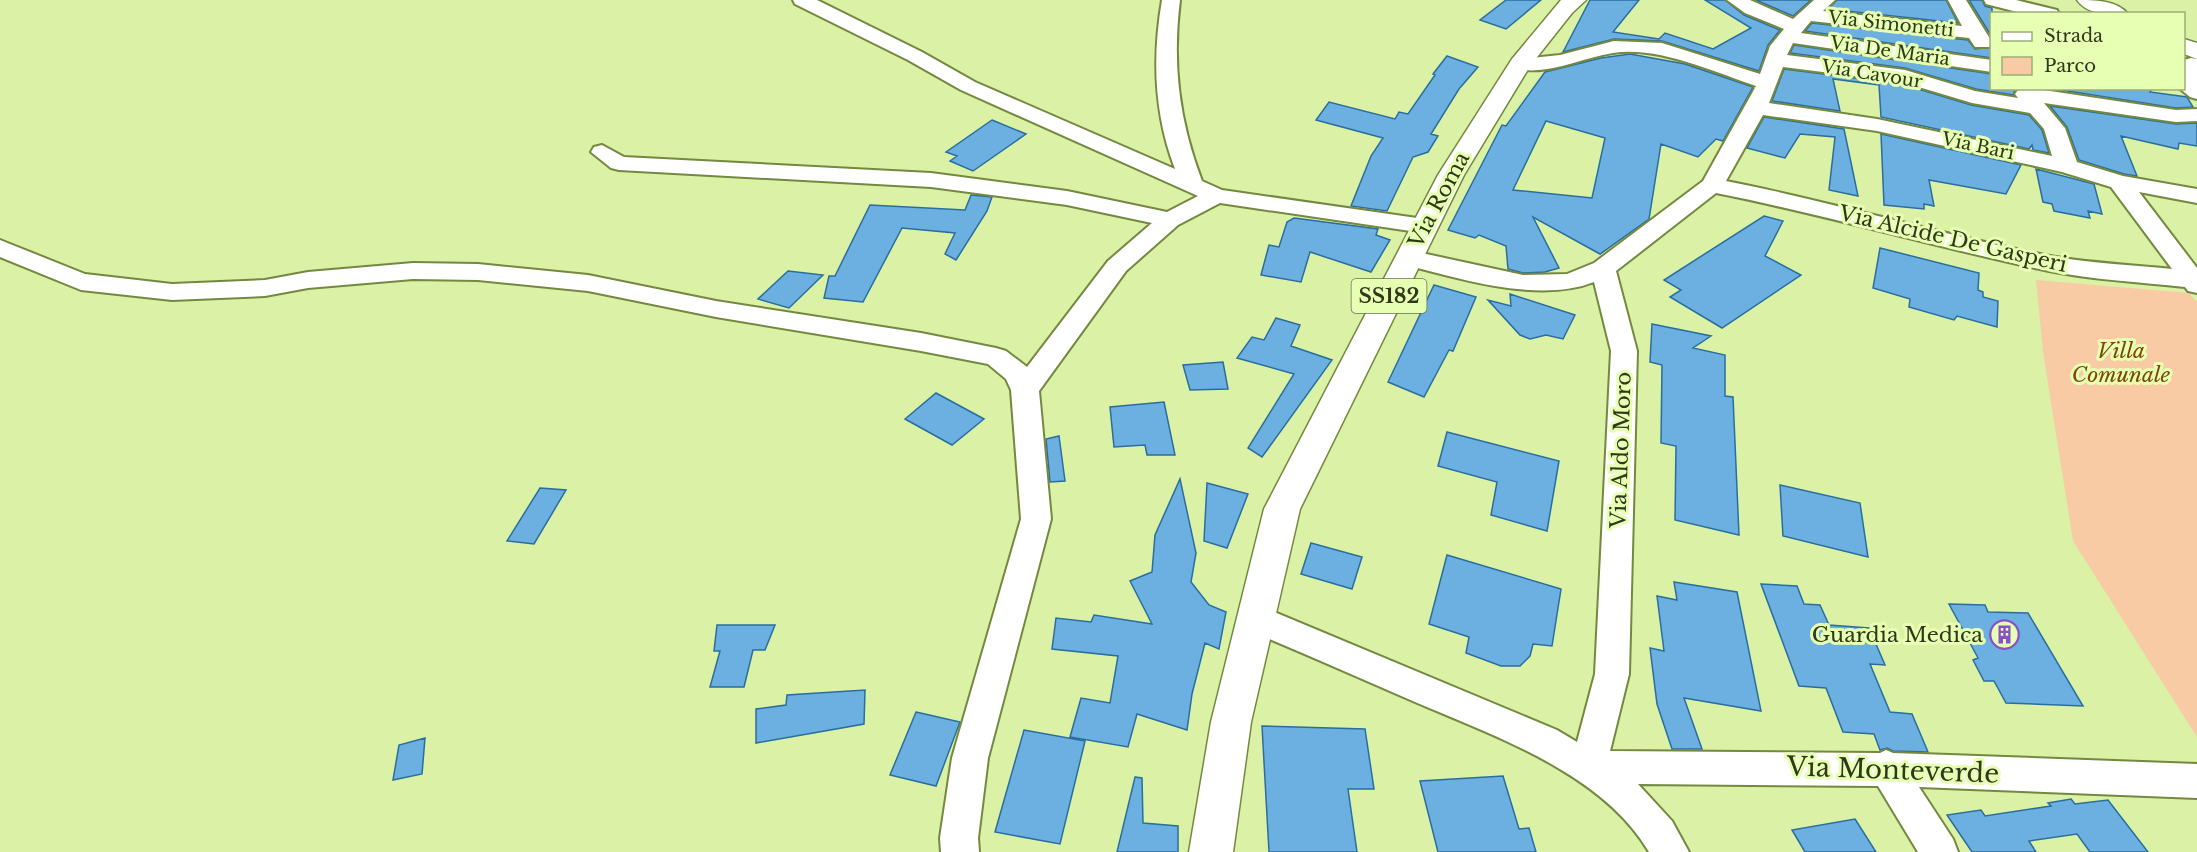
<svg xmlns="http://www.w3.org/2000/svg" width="2197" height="852" font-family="'Libre Baskerville',serif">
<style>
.green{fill:#f9cba4}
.building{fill:#6cafe1;stroke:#2a6e9d;stroke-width:1.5;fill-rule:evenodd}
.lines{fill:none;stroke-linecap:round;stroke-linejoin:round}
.street-casing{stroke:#748840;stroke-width:4}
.primary-casing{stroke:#748840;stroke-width:3}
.street{fill:#fff;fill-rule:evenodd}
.primary{fill:#fff;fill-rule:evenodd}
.labels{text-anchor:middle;stroke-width:6;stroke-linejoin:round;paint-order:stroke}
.far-street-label{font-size:18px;fill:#2f381a;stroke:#e7ffb3}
.shield{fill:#e7ffb3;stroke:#667448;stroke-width:1.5}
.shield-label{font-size:20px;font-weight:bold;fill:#2f381a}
.street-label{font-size:21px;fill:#2f381a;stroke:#e7ffb3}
.park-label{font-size:21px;font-style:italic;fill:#7c4709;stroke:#e7ffb3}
.poi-label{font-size:21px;fill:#2f381a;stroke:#e7ffb3;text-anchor:end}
.near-street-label{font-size:26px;fill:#2f381a;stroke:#e7ffb3}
</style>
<rect width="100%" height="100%" fill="#daf1a6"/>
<path class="green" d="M2036 280 2189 293 2197 302V737L2073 541 2043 352Z"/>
<path class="building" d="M1506 0H1541L1506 29 1480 20Z
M1590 0H1639L1613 32 1659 39 1665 33 1713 49 1751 28 1705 0H1725L1744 15 1780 30 1768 45 1759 71 1662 41 1614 39 1563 52Z
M1756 0H1811L1793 16Z
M1837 0H1946L1958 23 1828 9Z
M1969 0H1982L1985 6 1992 8V37Z
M1812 23 1968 40 1975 49 1992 47V58L1805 31Z
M1794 45 1992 74V88H2016L2013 95 1976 89 1905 68 1790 53Z
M1630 54 1685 64 1753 87 1723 141 1716 139 1698 157 1661 144 1649 219 1600 254 1533 217 1559 268 1545 272 1523 273 1508 269 1506 246 1479 235 1475 238 1448 230 1502 125 1506 126 1545 72 1601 58ZM1546 121 1605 138 1592 198 1513 190Z
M1447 56 1478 67 1459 89 1431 134 1438 136 1428 152 1413 157 1387 211 1351 206 1371 156 1383 138 1316 120 1329 102 1395 119 1399 112 1408 114 1435 75 1433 74Z
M1784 69 1902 84 1971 105 2029 115 2042 130 2049 153 2033 150 2032 145 2029 149 1881 117 1879 85 1833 79 1840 111 1772 101Z
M2048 88H2152L2150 92 2187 97 2193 107 2176 108Z
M2050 106 2176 124 2197 123V146L2179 143 2178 149 2121 136 2137 176 2124 174 2079 160 2067 127Z
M1764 117 1844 129 1858 196 1829 190 1835 137 1800 134 1785 158 1747 148Z
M992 120 1026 134 973 171 950 161 957 156 946 152Z
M1881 134 2021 165 2006 194 1929 180 1934 206 1924 204V209L1884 205Z
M2036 169 2094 184 2102 214 2088 211 2090 218 2054 211 2052 204 2043 202Z
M971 195 992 197 987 211 956 260 945 254 955 233 902 228 863 302 824 298 829 276H835L870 205 965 210Z
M1764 216 1783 221 1765 256 1801 275 1722 328 1670 297 1681 290 1664 280Z
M1294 218 1378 229 1376 235 1390 240 1371 272 1310 252 1301 282 1261 275 1269 245 1279 247 1287 222Z
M1880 248 1979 273 1978 290 1983 292V297L1998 301 1997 327 1957 316 1954 320 1909 307 1910 299 1873 288Z
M788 271 823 275 789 308 758 299Z
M1434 285 1476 297 1453 351 1449 350 1424 397 1388 382Z
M1510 294 1575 315 1563 339 1546 335 1530 339 1520 335 1488 300 1511 306Z
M1276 318 1300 325 1291 346 1332 360 1262 457 1248 448 1294 374 1237 358 1252 337 1264 340Z
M1652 324 1711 336 1693 348 1725 355V396L1733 397 1739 535 1675 520 1676 446 1661 443 1662 365 1650 362Z
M1223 362 1228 389 1190 390 1183 365Z
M936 393 984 419 952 445 905 419Z
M1164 402 1175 455H1147L1145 445 1114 447 1110 407Z
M1447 432 1559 461 1547 531 1491 515 1497 482 1438 466Z
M1059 436 1065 481 1050 482 1046 439Z
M1180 479 1196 553 1191 582 1209 605 1226 612 1219 649 1205 643 1192 694 1187 730 1137 714 1128 747 1070 737 1081 698 1110 703 1118 656 1052 649 1056 618 1091 622 1094 615 1152 624 1130 581 1152 572 1155 535Z
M1207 483 1248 494 1227 548 1204 541Z
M1780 485 1860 503 1868 557 1783 536Z
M540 488 566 490 534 544 507 541Z
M1311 543 1362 557 1352 589 1301 574Z
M1447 555 1561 589 1552 646 1533 644 1530 656 1520 666H1501L1466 653 1469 637 1429 624Z
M1674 582 1737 592 1761 711 1684 698 1702 749H1672L1657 704 1650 648 1664 651 1657 596 1677 600Z
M1761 584 1797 586 1804 604 1820 605 1829 625 1869 628 1885 665 1870 664 1890 712 1912 714 1928 752 1893 751 1887 748 1880 750 1874 734 1843 732 1826 688 1799 686Z
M1949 604 1985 605 1988 612 2028 613 2083 706 2006 703 1994 681H1984L1973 660 1978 658Z
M717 625H775L765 650H753L744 687H710L720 651H714Z
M865 690 864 724 756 743V709L786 705 787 695Z
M916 712 960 722 936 786 890 775Z
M1262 726 1365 729 1374 789H1348L1357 852H1269Z
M1024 730 1085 741 1060 844 995 832Z
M425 738 422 774 393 780 399 745Z
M1503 776 1519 829 1529 828 1536 852H1438L1420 781Z
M1135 777 1142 778 1143 823 1178 826V852H1117Z
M2071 799 2075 804 2108 800 2148 852H2090L2077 834 2029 841 2036 852H1972L1947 815 1981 810 1985 816 2051 806 2048 803Z
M1855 819 1876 852H1805L1792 830Z"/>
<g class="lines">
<defs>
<path id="street" d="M793 0H817L922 52 975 82 1175 169C1154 114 1152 58 1162 0H1180C1172 64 1179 121 1202 181L1222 190 1424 219 1432 221 1436 226 1432 231 1424 233 1220 203 1178 225 1126 271 1039 391 1051 519 988 758 978 838 979 852H941L940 838 952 758 1021 519 1011 390 1006 379 988 364 921 351 716 317 588 291 478 280 413 279 308 288 265 296 172 300 81 290 0 257V240L85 274 172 284 265 280 308 272 413 263 478 264 588 275 716 301 921 333 996 348 1006 351 1027 367 1108 261 1152 223 1067 205 931 187 619 170 611 168 591 152 594 147 602 145 624 157 931 173 1067 191 1167 212 1198 196 961 90 908 60 795 4Z
M1727 0H1750L1793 19 1814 0H1835L1823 11 1962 26 1948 0H1966L1992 42 1989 47H1975L1969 38 1811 21 1801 33 1992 60V72L1793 43 1787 55 1905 70 1975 91 2018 98 2015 94 2018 90 2030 88 2176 110 2197 109V121L2176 122 2044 103 2065 128 2077 162 2123 176 2197 189V203L2139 192 2197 268V293L2188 291 2185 287C2140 282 2093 280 2049 271 1938 248 1828 215 1716 193L1616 271 1637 351 1629 674 1610 751 1880 753 1886 750 1893 753 2197 764V798L1919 787 1953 839 1958 852H1918L1878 786 1638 784 1672 821 1689 852H1649C1603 773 1494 736 1415 702 1358 677 1301 652 1243 628L1239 618 1243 608 1255 604 1557 730 1577 742 1595 674 1611 351 1594 282C1539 304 1456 278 1399 263L1396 258 1399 253 1408 250 1523 275 1567 274 1594 263 1703 181 1756 86C1714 72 1658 46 1613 53 1580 58 1546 77 1513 68L1510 64 1513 60 1560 55 1614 41 1662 43 1760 74 1770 46 1784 29 1745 13ZM1783 67 1902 82 1972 103 2030 113 2044 129 2052 156 1877 119 1769 103ZM1763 115 1877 131 2062 172 2111 187 2172 269C2132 265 2090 263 2050 256 1941 235 1835 202 1726 181Z
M1984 0H2016L2057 10 2059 14H2025L1986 4Z
M2191 58 2197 59V99L2190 97 2179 88H2184V60Z"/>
<path id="primary" d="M1561 0H1586L1572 13 1530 66 1464 175 1300 509 1251 722 1233 852H1189L1211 722 1264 509 1438 175 1512 59Z
M2077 0C2094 0 2117 0 2128 14 2110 14 2088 16 2077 0Z
M2184 39 2197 43V59L2184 54Z"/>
</defs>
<use href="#street" class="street-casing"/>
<use href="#primary" class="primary-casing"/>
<use href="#street" class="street"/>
<use href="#primary" class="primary"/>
</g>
<defs>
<symbol id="building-ring" viewBox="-11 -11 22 22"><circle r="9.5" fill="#e7ffb3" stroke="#8851c8" stroke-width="1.5"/><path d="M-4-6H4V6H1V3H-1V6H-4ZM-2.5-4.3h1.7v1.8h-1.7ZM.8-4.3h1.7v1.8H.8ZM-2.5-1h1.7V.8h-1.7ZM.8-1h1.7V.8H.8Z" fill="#8851c8"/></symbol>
</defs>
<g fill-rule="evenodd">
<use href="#building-ring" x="1988" y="618" width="33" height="33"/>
</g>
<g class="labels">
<g class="far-street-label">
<text transform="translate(1891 24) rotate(6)" y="6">Via Simonetti</text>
<text transform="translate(1890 51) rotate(8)" y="6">Via De Maria</text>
<text transform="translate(1872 74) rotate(9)" y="6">Via Cavour</text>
<text transform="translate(1978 146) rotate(12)" y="6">Via Bari</text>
</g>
<rect class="shield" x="1351.5" y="279" width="75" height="34" rx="4.5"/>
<g class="shield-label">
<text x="1389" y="303">SS182</text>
</g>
<g class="street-label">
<text transform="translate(1439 200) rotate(-62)" y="7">Via Roma</text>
<text transform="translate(1953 239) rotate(13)" y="7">Via Alcide De Gasperi</text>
<text transform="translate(1621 450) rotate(-88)" y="7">Via Aldo Moro</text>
</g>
<g class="park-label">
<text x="2121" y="358">Villa<tspan x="2121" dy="24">Comunale</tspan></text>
</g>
<g class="poi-label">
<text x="1983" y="642">Guardia Medica</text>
</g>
<g class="near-street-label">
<text transform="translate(1893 770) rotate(2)" y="9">Via Monteverde</text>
</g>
</g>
<rect x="1990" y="12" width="195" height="78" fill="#e7ffb3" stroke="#9daf76" stroke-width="1.5"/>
<rect x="2002" y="32" width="30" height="9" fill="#ffffff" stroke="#9daf76" stroke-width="1.5"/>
<text x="2044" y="42" font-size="18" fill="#2f381a">Strada</text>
<rect x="2002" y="57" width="30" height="18" fill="#f9cba4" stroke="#9daf76" stroke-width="1.5"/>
<text x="2044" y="72" font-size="18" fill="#2f381a">Parco</text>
</svg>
